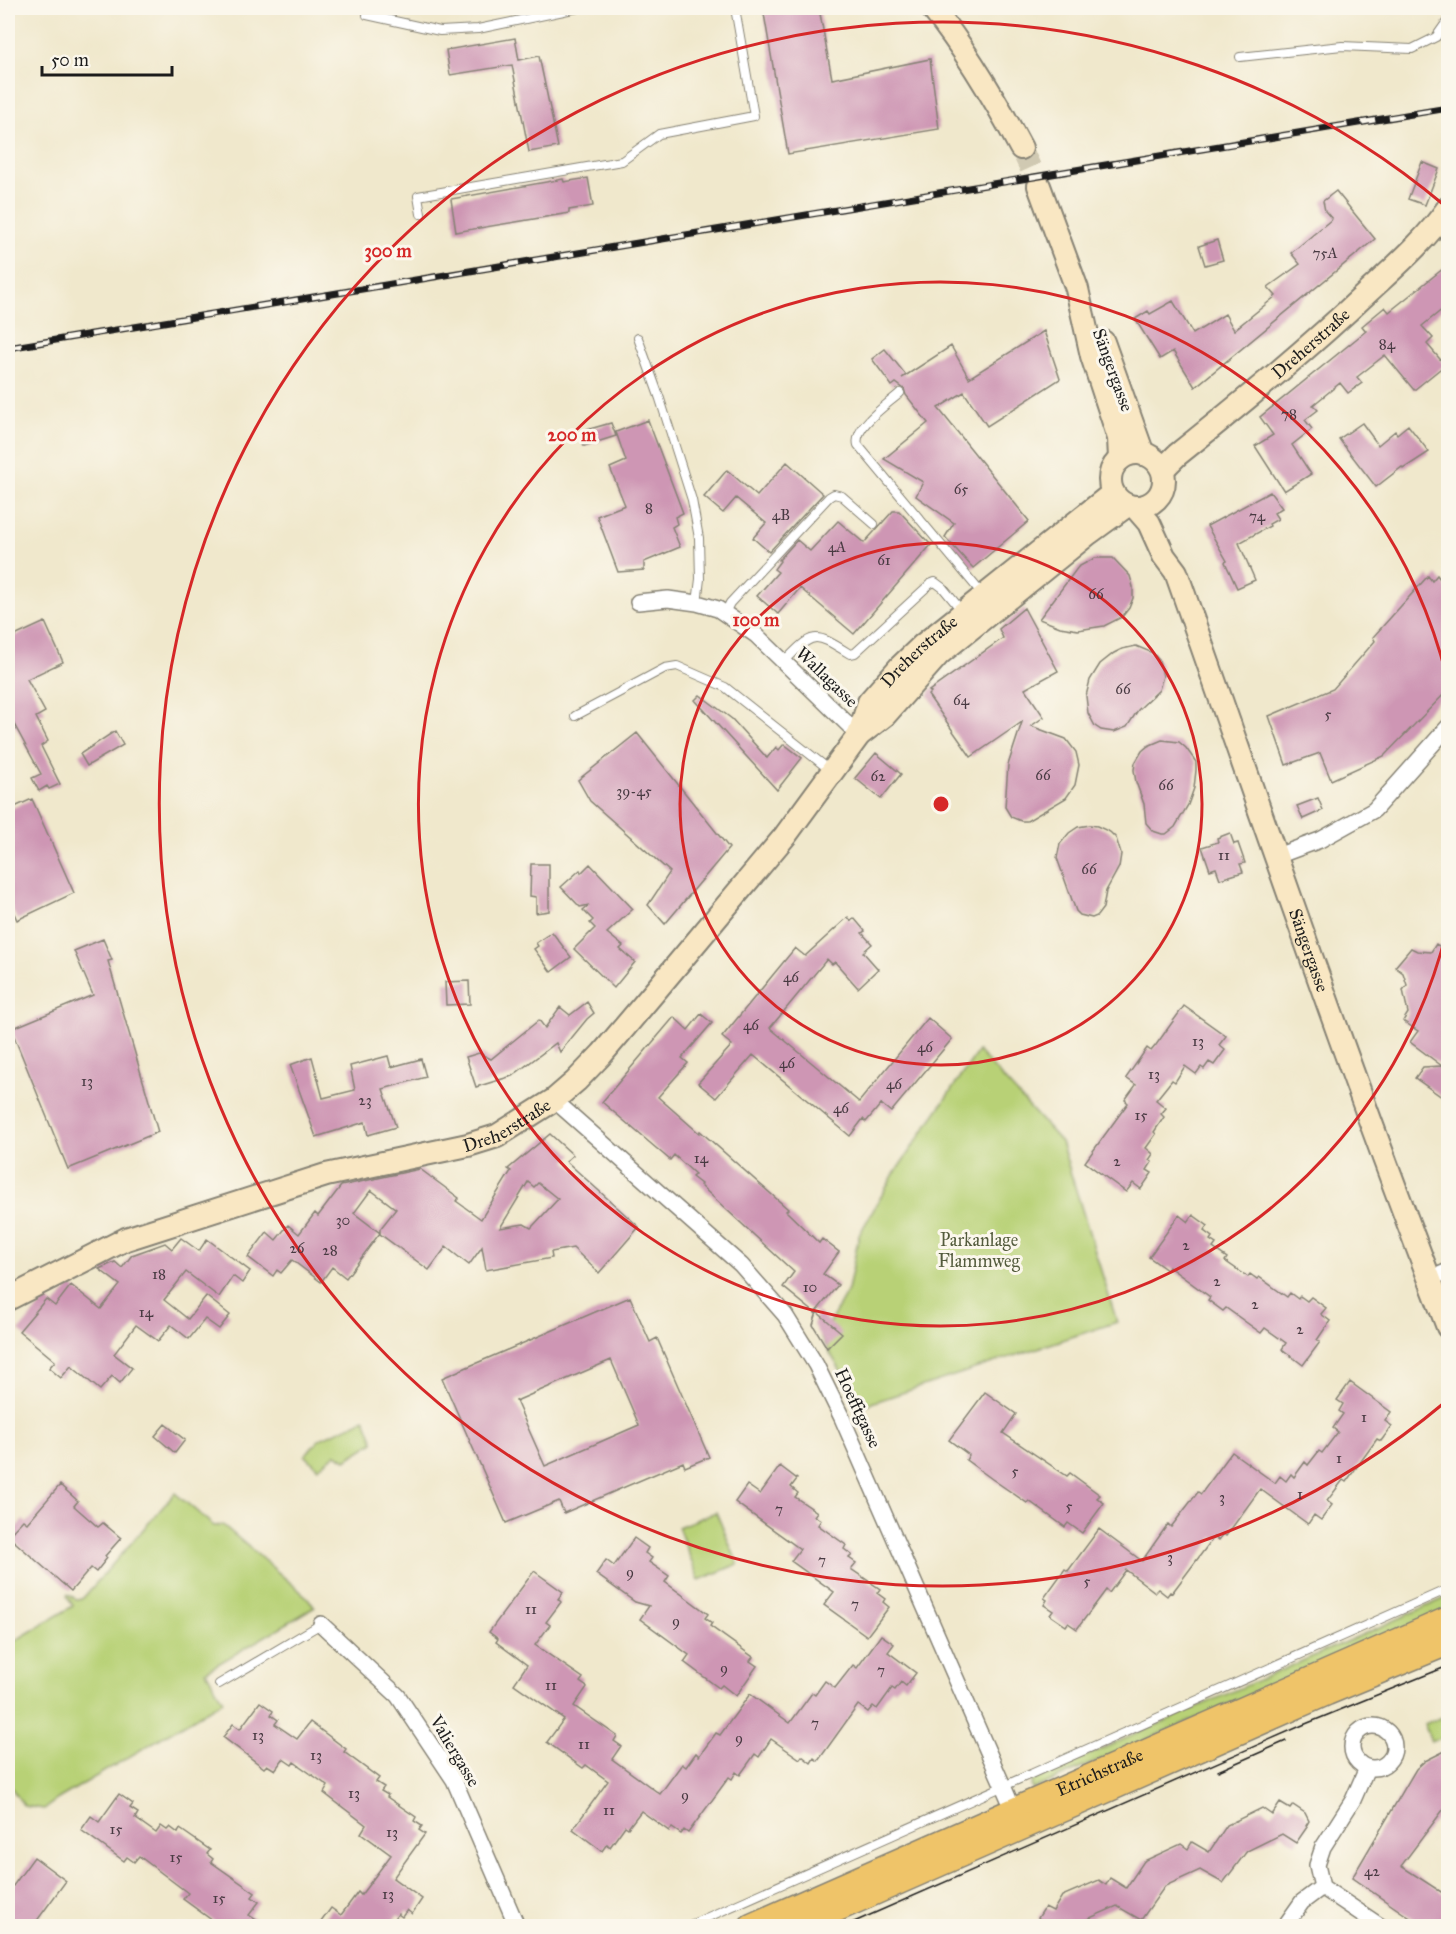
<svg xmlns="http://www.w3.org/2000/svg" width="1456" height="1934" font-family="'IM FELL Great Primer',serif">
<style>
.green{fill:#b8d176;stroke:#6a7649;stroke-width:1.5}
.building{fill:#ce96b4;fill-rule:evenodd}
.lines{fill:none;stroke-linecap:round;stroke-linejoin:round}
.secondary-tunnel{stroke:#d0c9b2;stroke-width:22;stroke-dasharray:22 11;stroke-linecap:butt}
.lane-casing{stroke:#868274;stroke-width:10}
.street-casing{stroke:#868274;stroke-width:18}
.secondary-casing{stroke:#868274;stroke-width:26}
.primary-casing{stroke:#868274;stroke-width:27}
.lane{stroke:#fff;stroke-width:8}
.street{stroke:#fff;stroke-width:15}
.secondary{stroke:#f9e7c3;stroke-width:22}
.primary{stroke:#efc469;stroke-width:24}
.tram{stroke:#1c1c1c;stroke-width:1.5}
.rail-casing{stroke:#1c1c1c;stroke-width:7}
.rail{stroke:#fbf7ec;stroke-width:4.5;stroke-dasharray:14;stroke-linecap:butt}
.ring{fill:none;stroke:#d62828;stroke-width:3}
.labels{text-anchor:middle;stroke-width:6;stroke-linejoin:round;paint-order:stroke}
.number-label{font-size:15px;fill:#483a42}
.street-label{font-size:18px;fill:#1c1c1c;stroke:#fbf7ec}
.park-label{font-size:18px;fill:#535b3c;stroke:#fbf7ec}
.centre{fill:#d62828;stroke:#fbf7ec;stroke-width:3}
.ring-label{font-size:18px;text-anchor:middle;font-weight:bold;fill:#d62828;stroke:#fbf7ec;stroke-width:6;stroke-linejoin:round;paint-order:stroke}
</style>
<rect width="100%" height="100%" fill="#fbf7ec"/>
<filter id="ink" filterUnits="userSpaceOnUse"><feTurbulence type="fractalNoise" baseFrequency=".0167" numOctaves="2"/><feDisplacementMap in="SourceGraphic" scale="12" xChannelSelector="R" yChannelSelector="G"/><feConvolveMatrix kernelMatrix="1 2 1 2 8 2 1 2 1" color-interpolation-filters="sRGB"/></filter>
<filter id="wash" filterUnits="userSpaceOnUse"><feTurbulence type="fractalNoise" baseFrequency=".008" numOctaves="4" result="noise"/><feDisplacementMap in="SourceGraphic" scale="24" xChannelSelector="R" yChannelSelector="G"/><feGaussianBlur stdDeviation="1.35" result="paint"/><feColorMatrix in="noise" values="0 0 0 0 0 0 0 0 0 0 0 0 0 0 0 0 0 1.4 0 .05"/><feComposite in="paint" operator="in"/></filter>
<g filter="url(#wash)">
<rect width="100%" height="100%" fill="#f0e8cc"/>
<path class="green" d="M978 1051 1061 1142 1117 1322 856 1408 842 1373 821 1338 848 1290 859 1235 894 1174Z
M365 1419 374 1442 346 1460 336 1454 318 1468 305 1455 320 1439Z
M175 1493 214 1526 223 1525 307 1597 315 1607 206 1671 223 1701 58 1799 44 1809 24 1806 8 1783V1645L73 1606 67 1596 68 1594 76 1599 83 1598Z
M716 1512 738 1564 699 1580 678 1527Z
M1448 1597V1609L1033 1789 1031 1787 1032 1781 1047 1773Z
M1448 1715V1736L1431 1741 1424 1724Z"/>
<g id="blocks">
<path class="building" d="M763 8H819L832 79 930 59 939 129 788 154Z
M515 38 519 60 539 56 558 147 529 152 512 65 450 75 446 50Z
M1422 162 1439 169 1425 205 1408 199Z
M588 178 593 206 569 210V213L456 232 451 199 563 179 564 182Z
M1336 191 1375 239 1195 387 1173 351 1160 359 1135 319 1148 311 1150 314 1173 301 1193 334 1225 314 1234 330 1276 296 1268 287 1300 264 1291 253 1332 219 1325 211 1323 201Z
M1217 240 1223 260 1205 265 1199 246Z
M1449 264V304L1422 326 1433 338 1427 344 1445 365 1414 390 1385 355 1357 377 1362 383 1348 393 1340 383 1313 405 1318 410 1305 420 1312 429 1292 445 1311 474 1284 491 1255 446 1273 435 1260 417 1366 331 1362 326 1385 307 1389 312Z
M1044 331 1060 379 987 426 964 392 938 408 1029 521 973 568 945 537 954 523 916 496 923 482 884 459 928 423 906 395 904 389 896 383 892 386 872 359 885 349 906 375 902 378 951 346 969 378Z
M648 420 683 513 675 517 677 524 672 527 680 547 644 562V570L618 572 597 516 625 505 610 468 626 461 616 432Z
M611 423 616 436 584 446 579 432Z
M1362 423 1378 445 1395 431 1397 434 1408 425 1429 452 1403 469 1402 467 1376 487 1339 439Z
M787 462 823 494 769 552 753 538 766 523 736 498 723 513 704 497 727 470 757 496Z
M1270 492 1282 508 1274 513 1278 519 1269 524 1270 526 1239 543 1255 580 1237 588 1225 562 1227 561 1207 526Z
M893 511H899L931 545 854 634 800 588 778 614 757 596 778 572 774 569 780 561 779 560 797 540 810 551 838 521 864 543Z
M1095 558H1113L1130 576 1133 587V598L1129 608 1122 617 1104 626 1078 630 1060 627 1039 619 1078 567Z
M1437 575 1449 591V689L1384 756 1331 780 1320 753 1286 765 1269 716 1333 689 1375 641 1373 637 1428 576 1432 581Z
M1024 608 1058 671 1025 689 1044 717 1031 726 1066 739 1076 752 1079 765 1075 785 1066 798 1027 821H1021L1011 817 1005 807 1008 765 1022 722 971 757 928 695 931 692 929 691 1003 638 999 629Z
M45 622 63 662 27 679 45 712 36 717 48 741 41 746 60 784 49 789 47 786 39 791 32 778 41 774 8 713V639Z
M1136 646 1153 653 1159 660 1163 676 1159 690 1138 710 1127 727 1114 732 1101 730 1095 726 1088 713 1086 696 1090 680 1100 664 1114 653 1122 649Z
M700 695 732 719 767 758 776 747 779 750 784 744 802 758 777 790 695 700Z
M115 731 123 745 87 766 80 754Z
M637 733 729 848 665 924 648 905 670 872 590 801 578 780Z
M1162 740 1179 742 1186 748 1196 762V770L1194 788 1188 805 1175 827 1166 834H1162L1153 831 1146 823 1144 804 1136 782 1134 770 1135 763 1142 751 1148 746Z
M876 753 901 774 881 799 855 778Z
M1318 798 1323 810 1303 819 1297 806Z
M32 799 74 893 17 920 8 900V810Z
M1090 825 1097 826 1110 832 1116 838 1121 854 1119 867 1106 891 1103 908 1097 916 1092 918 1080 915 1076 911 1057 858 1060 844 1069 833 1078 827Z
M1230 833 1234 844 1238 843 1245 863 1240 864 1243 872 1220 879 1216 868 1210 870 1202 847 1218 842 1217 838Z
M531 864H549V911L536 913V897L530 896Z
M590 864 633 909 607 933 623 946 620 949 635 962 614 988 574 949 595 928 590 923 593 920 583 910 589 905 580 907 561 887 580 870 581 873Z
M848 917 851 921 854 918 865 931 862 933 872 944 863 952 878 969 858 988 835 962 832 964 827 959 770 1028 859 1102 928 1018 952 1039 891 1112 881 1104 866 1122 863 1119 850 1136 753 1055 716 1098 698 1083 732 1045 722 1037 795 948 805 956Z
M552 932 571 957 551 972 534 949 538 946 536 943Z
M103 939 112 960 108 961 158 1132 68 1169 11 1029 93 995 74 951Z
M1436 944 1449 953V1034L1442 1044 1449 1048V1102L1415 1078 1423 1067 1442 1066 1410 1042 1418 1031 1403 1021 1408 1013 1403 990 1407 985 1403 973 1395 967 1411 948 1417 951 1431 952Z
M469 981 470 1004 446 1005 445 982Z
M587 1002 594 1013 587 1019 560 1052 556 1043 512 1076 476 1087 466 1057 479 1053 491 1059 539 1020 545 1028 560 1007 570 1015Z
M1184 1006 1226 1036 1219 1045 1225 1050 1214 1065 1209 1062 1204 1069 1201 1067 1196 1074 1185 1066 1175 1082 1172 1080 1156 1100 1166 1108 1161 1114 1164 1117 1154 1132 1156 1134 1146 1148 1153 1154 1149 1160 1152 1162 1147 1170 1152 1173 1141 1189 1133 1183 1126 1192 1085 1162 1128 1103 1125 1100 1136 1085 1126 1078 1147 1048 1151 1051 1156 1045Z
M701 1014 712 1023 682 1058 688 1063 658 1097 699 1133 700 1131 788 1209 786 1211 819 1243 822 1239 839 1252 823 1274 838 1285 815 1313 783 1287 794 1272 700 1185 701 1184 692 1177 695 1174 674 1155 670 1160 602 1102 674 1017 688 1030Z
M388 1056 391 1067 421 1059 426 1077 383 1089 396 1127 368 1135 365 1122 316 1137 290 1065 312 1057 323 1098 355 1090 350 1066Z
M550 1134 573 1155 566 1161 639 1227 599 1273 573 1248 551 1252 552 1258 486 1270 482 1247 469 1265 446 1247 429 1270 380 1234V1229L396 1209 371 1190 354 1213 380 1233 346 1278 332 1267 321 1282 292 1260 281 1273 277 1270 273 1276 248 1257 267 1232 276 1240 288 1225 299 1234 315 1213 318 1216 341 1186 420 1169 459 1198 456 1201 481 1219 511 1171 508 1169ZM528 1182 534 1187 538 1183 558 1199 531 1228 524 1224 500 1228Z
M1179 1215 1188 1222 1193 1215 1208 1226 1204 1231 1212 1237 1210 1240 1216 1244 1213 1248 1227 1258 1225 1261 1248 1277 1250 1274 1257 1279 1259 1277 1287 1297 1290 1293 1298 1299 1300 1296 1307 1301 1311 1297 1326 1308 1321 1314 1330 1321 1317 1340 1320 1342 1303 1365 1282 1349 1286 1343 1265 1328 1261 1333 1226 1308 1223 1311 1208 1300 1210 1297 1169 1267 1167 1270 1149 1257Z
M181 1238 199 1251 207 1239 250 1271 242 1283 233 1276 219 1297 186 1272 164 1300 188 1319 206 1296 230 1315 219 1329 205 1319 189 1339 171 1325 158 1341 136 1325 114 1354 132 1368 120 1383 112 1376 100 1390 71 1366 61 1378 49 1368 55 1361 19 1331 46 1299 55 1306 71 1285 101 1309 120 1285 99 1269 115 1262 122 1268 132 1255 165 1243 172 1249Z
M630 1297 650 1342 657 1338 709 1457 685 1467 683 1462 564 1513 559 1501 506 1523 442 1378ZM611 1360 639 1425 545 1466 516 1401Z
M817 1312 842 1333 827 1348 813 1325Z
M1350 1382 1391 1412 1385 1421 1392 1426 1381 1441 1377 1439 1346 1482 1343 1480 1327 1501 1332 1505 1321 1520 1314 1515 1308 1524 1260 1489 1226 1536 1223 1534 1218 1540 1214 1537 1172 1593 1170 1592 1167 1596 1158 1589 1155 1592 1126 1570 1109 1593 1106 1590 1077 1629 1068 1623 1066 1626 1050 1615 1053 1611 1044 1605 1047 1600 1044 1598 1065 1569 1068 1571 1099 1529 1142 1561 1168 1524 1171 1527 1198 1492 1201 1494 1232 1452 1275 1483 1280 1476 1286 1481 1291 1474 1294 1477 1305 1462 1308 1465 1319 1451 1322 1453 1338 1432 1333 1428 1343 1414 1339 1411 1343 1404 1337 1400Z
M985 1392 1016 1414 1003 1433 1067 1476 1070 1473 1100 1495 1097 1498 1104 1503 1082 1533 1068 1523 1065 1527 1029 1501 1027 1503 992 1479 966 1460 969 1455 949 1440Z
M165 1424 185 1440 175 1453 155 1436Z
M780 1466 797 1479 791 1487 798 1493 795 1497 817 1512 814 1516 821 1520 818 1525 846 1545 844 1549 852 1555 849 1558 856 1563 851 1569 880 1589 877 1593 885 1599 883 1602 889 1607 867 1636 824 1605 834 1592 791 1561 800 1549 735 1502 747 1485 760 1494Z
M60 1485 78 1501 74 1506 98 1527 103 1523 121 1538 105 1556 107 1558 96 1572 91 1568 71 1591 8 1536 23 1520 27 1523Z
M634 1538 648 1548 645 1553 652 1558 649 1562 669 1576 665 1582 708 1614 705 1618 712 1623 710 1626 753 1657 750 1661 757 1666 736 1696 722 1685 719 1688 684 1662 689 1655 640 1619 649 1606 635 1602 596 1574 606 1560 614 1566Z
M534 1571 563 1592 558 1599 561 1602 546 1622 550 1625 535 1645 583 1678 580 1682 587 1687 574 1706 617 1736 614 1741 621 1746 612 1759 660 1794 682 1764 686 1767 696 1753 699 1756 716 1733 720 1735 750 1694 790 1723 812 1693 815 1695 825 1681 835 1688 853 1665 857 1668 881 1635 894 1644 888 1652 916 1673 906 1686 901 1682 895 1690 892 1688 877 1709 873 1706 868 1712 858 1705 818 1761 814 1758 811 1763 802 1756 800 1759 771 1739 759 1757 755 1754 740 1775 736 1772 732 1779 729 1777 688 1833 684 1830 681 1834 672 1828 669 1831 641 1811 628 1828 625 1826 610 1847 607 1844 602 1851 573 1829 608 1781 586 1765 583 1768 547 1742 564 1719 514 1684 527 1665 496 1642 498 1639 489 1632Z
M260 1702 273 1711 271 1715 278 1720 275 1724 297 1739 310 1722 346 1749 344 1752 379 1778 376 1782 384 1787 381 1791 388 1795 387 1797 416 1817 414 1821 422 1826 419 1830 425 1834 393 1878 422 1899 412 1914 407 1910 402 1917 398 1914 389 1926H318L331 1908 341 1915 358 1892 361 1895 391 1855 361 1833 366 1825 324 1793 328 1786 294 1762 292 1765 283 1759 275 1770 267 1765 264 1768 223 1737 233 1724 240 1729Z
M1449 1749V1802L1401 1866 1449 1897V1926H1422L1352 1878 1416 1769 1425 1761Z
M119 1794 133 1804 130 1808 138 1813 135 1818 156 1833 161 1826 167 1830 170 1827 178 1833 180 1829 210 1850 207 1854 213 1859 211 1862 255 1893 252 1897 259 1902 249 1915 265 1926H220L183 1899 188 1893 139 1856 134 1862 127 1857 124 1861 81 1830 91 1816 99 1822Z
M1280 1803 1290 1809 1293 1805 1305 1813 1309 1821 1306 1826 1307 1827 1296 1843 1282 1834 1247 1851 1223 1883 1200 1870 1165 1886 1141 1920 1117 1906 1083 1921 1080 1926H1037L1041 1920 1038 1918 1045 1907 1053 1911 1062 1896 1099 1880 1106 1885 1110 1878 1126 1888 1144 1861 1181 1844 1188 1849 1192 1842 1209 1852 1227 1825 1262 1808 1272 1815Z
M34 1857 66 1881 33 1926H8V1882L13 1886Z"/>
</g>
</g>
<g filter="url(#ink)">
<use href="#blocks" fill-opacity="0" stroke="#868274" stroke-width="1.5"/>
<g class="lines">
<path class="secondary-tunnel" d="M1021 148 1039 186"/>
<defs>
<path id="lane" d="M367 15 440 31 478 29 578 8
M1240 57 1342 46 1412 49 1436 37 1448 20
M421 214 418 196 622 161 659 134 754 116 735 8
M638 338 660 399 692 500 699 538 700 579 697 603
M900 393C887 405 853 427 858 445L983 595
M725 613 730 603 829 497 834 494 842 496 874 524
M784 662C814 631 814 632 850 654L855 653 930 584 935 582 943 588 962 611
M575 716 665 668 677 666 725 687 831 771
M219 1684 321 1624
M688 1926 1448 1589"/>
<path id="street" d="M638 602 668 599 697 603 718 609 756 635 859 735
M1277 856 1320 840 1374 810 1448 727
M554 1100 741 1265 785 1315 816 1365 842 1418 1014 1811
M1430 1279 1448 1271
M321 1624 398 1696 454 1780 517 1926
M1352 1747a21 21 0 1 1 42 0a21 21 0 1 1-42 0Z
M1322 1887 1380 1926
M1285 1926 1302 1902 1322 1887 1317 1865 1323 1847 1353 1800 1367 1768"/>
<g id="secondary">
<path d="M932 8C967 51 995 99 1021 148"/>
<path d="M1039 186 1077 289 1092 356 1119 438 1120 459"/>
<path d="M1103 342 1143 454"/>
<circle cx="1137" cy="480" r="27"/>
<path id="s1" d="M1163 469 1177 455C1243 402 1308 349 1369 291 1397 265 1426 240 1448 208"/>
<path id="s2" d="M1136 508 1149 523 1164 556 1176 572C1265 824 1351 1078 1448 1327"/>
<path id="s3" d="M859 735 869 702 899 668 923 645 1113 493"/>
<path id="s4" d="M8 1299 126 1239 326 1175 468 1145 497 1136 554 1100 576 1081 602 1054 651 996 785 836 859 735 885 715 939 654 1089 533 1126 506"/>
</g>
<g id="primary">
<path id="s5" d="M751 1926 1448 1619"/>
<path d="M799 1926 1327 1693 1448 1643"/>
</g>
</defs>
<use href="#lane" class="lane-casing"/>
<use href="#street" class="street-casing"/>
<use href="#secondary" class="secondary-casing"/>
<use href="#primary" class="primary-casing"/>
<use href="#lane" class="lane"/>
<use href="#street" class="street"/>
<use href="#secondary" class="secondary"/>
<use href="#primary" class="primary"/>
<path class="tram" d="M1218 1771 1286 1741
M845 1926 1303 1725 1448 1666"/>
<defs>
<path id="rail" d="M8 348 1448 108"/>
</defs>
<use href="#rail" class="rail-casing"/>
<use href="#rail" class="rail"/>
</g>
</g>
<g class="ring">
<circle cx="941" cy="804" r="261"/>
<path d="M1447 930A522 522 0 1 1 1447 678"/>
<path d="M1444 1403A782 782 0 1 1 1444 205"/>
</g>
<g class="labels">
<g class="number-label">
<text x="1325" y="258">75A</text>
<text x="1387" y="349">84</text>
<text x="1289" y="419">78</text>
<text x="961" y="494">65</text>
<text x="649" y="513">8</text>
<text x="781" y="520">4B</text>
<text x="1257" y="521">74</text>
<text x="837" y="552">4A</text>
<text x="884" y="565">61</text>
<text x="1096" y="599">66</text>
<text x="1123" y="694">66</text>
<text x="961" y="705">64</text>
<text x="1328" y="719">5</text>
<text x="1043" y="780">66</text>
<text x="878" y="781">62</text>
<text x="1166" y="790">66</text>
<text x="634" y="796">39-45</text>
<text x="1224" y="860">11</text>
<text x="1089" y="874">66</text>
<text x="791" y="982">46</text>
<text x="751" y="1030">46</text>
<text x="1198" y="1046">13</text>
<text x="925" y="1052">46</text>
<text x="787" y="1068">46</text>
<text x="1154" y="1079">13</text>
<text x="87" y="1086">13</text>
<text x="894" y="1089">46</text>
<text x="365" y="1105">23</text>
<text x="841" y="1113">46</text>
<text x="1141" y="1120">15</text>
<text x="701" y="1163">14</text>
<text x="1117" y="1166">2</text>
<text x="343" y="1225">30</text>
<text x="1186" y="1250">2</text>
<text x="297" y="1253">26</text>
<text x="330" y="1255">28</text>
<text x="159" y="1279">18</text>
<text x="1217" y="1286">2</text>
<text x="810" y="1292">10</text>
<text x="1255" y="1309">2</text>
<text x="146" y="1317">14</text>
<text x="1300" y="1334">2</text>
<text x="1364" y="1422">1</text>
<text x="1339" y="1463">1</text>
<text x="1015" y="1476">5</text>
<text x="1300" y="1499">1</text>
<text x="1222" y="1502">3</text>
<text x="1069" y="1511">5</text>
<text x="779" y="1514">7</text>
<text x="1170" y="1562">3</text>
<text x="822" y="1565">7</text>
<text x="630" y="1577">9</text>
<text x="1087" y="1586">5</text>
<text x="855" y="1609">7</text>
<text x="531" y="1614">11</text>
<text x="676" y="1626">9</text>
<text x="724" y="1673">9</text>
<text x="881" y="1675">7</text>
<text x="551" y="1690">11</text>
<text x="815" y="1728">7</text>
<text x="258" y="1740">13</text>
<text x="739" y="1743">9</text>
<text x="584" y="1749">11</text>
<text x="316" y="1760">13</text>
<text x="354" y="1798">13</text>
<text x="685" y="1800">9</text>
<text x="609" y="1815">11</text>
<text x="116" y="1834">15</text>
<text x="392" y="1837">13</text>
<text x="176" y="1862">15</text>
<text x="1372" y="1876">42</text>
<text x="388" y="1899">13</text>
<text x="219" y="1903">15</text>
</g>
<g class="street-label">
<text dy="6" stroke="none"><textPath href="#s1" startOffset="194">Dreherstraße</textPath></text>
<text transform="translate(1113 370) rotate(70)" y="6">Sängergasse</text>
<text dy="6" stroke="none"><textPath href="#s3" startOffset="106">Dreherstraße</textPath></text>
<text transform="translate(827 677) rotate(44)" y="6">Wallagasse</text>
<text dy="6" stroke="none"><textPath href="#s2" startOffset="477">Sängergasse</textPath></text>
<text dy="6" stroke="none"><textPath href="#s4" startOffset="531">Dreherstraße</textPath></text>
<text transform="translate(858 1408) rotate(65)" y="6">Hoefftgasse</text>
<text transform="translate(455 1751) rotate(59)" y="6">Valiergasse</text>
<text dy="6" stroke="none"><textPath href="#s5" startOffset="381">Etrichstraße</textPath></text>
</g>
<g class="park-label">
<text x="979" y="1246">Parkanlage<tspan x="979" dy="21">Flammweg</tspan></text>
</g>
</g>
<circle cx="941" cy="804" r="9" class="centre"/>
<g class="ring-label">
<text x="388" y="257">300 m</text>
<text x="572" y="441">200 m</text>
<text x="756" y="626">100 m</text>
</g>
<rect width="1456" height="1934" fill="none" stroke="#fbf7ec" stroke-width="30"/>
<path d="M42 66v9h130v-9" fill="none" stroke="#1c1c1c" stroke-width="3"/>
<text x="51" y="66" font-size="18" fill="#1c1c1c" stroke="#fbf7ec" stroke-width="4.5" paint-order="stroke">50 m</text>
</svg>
